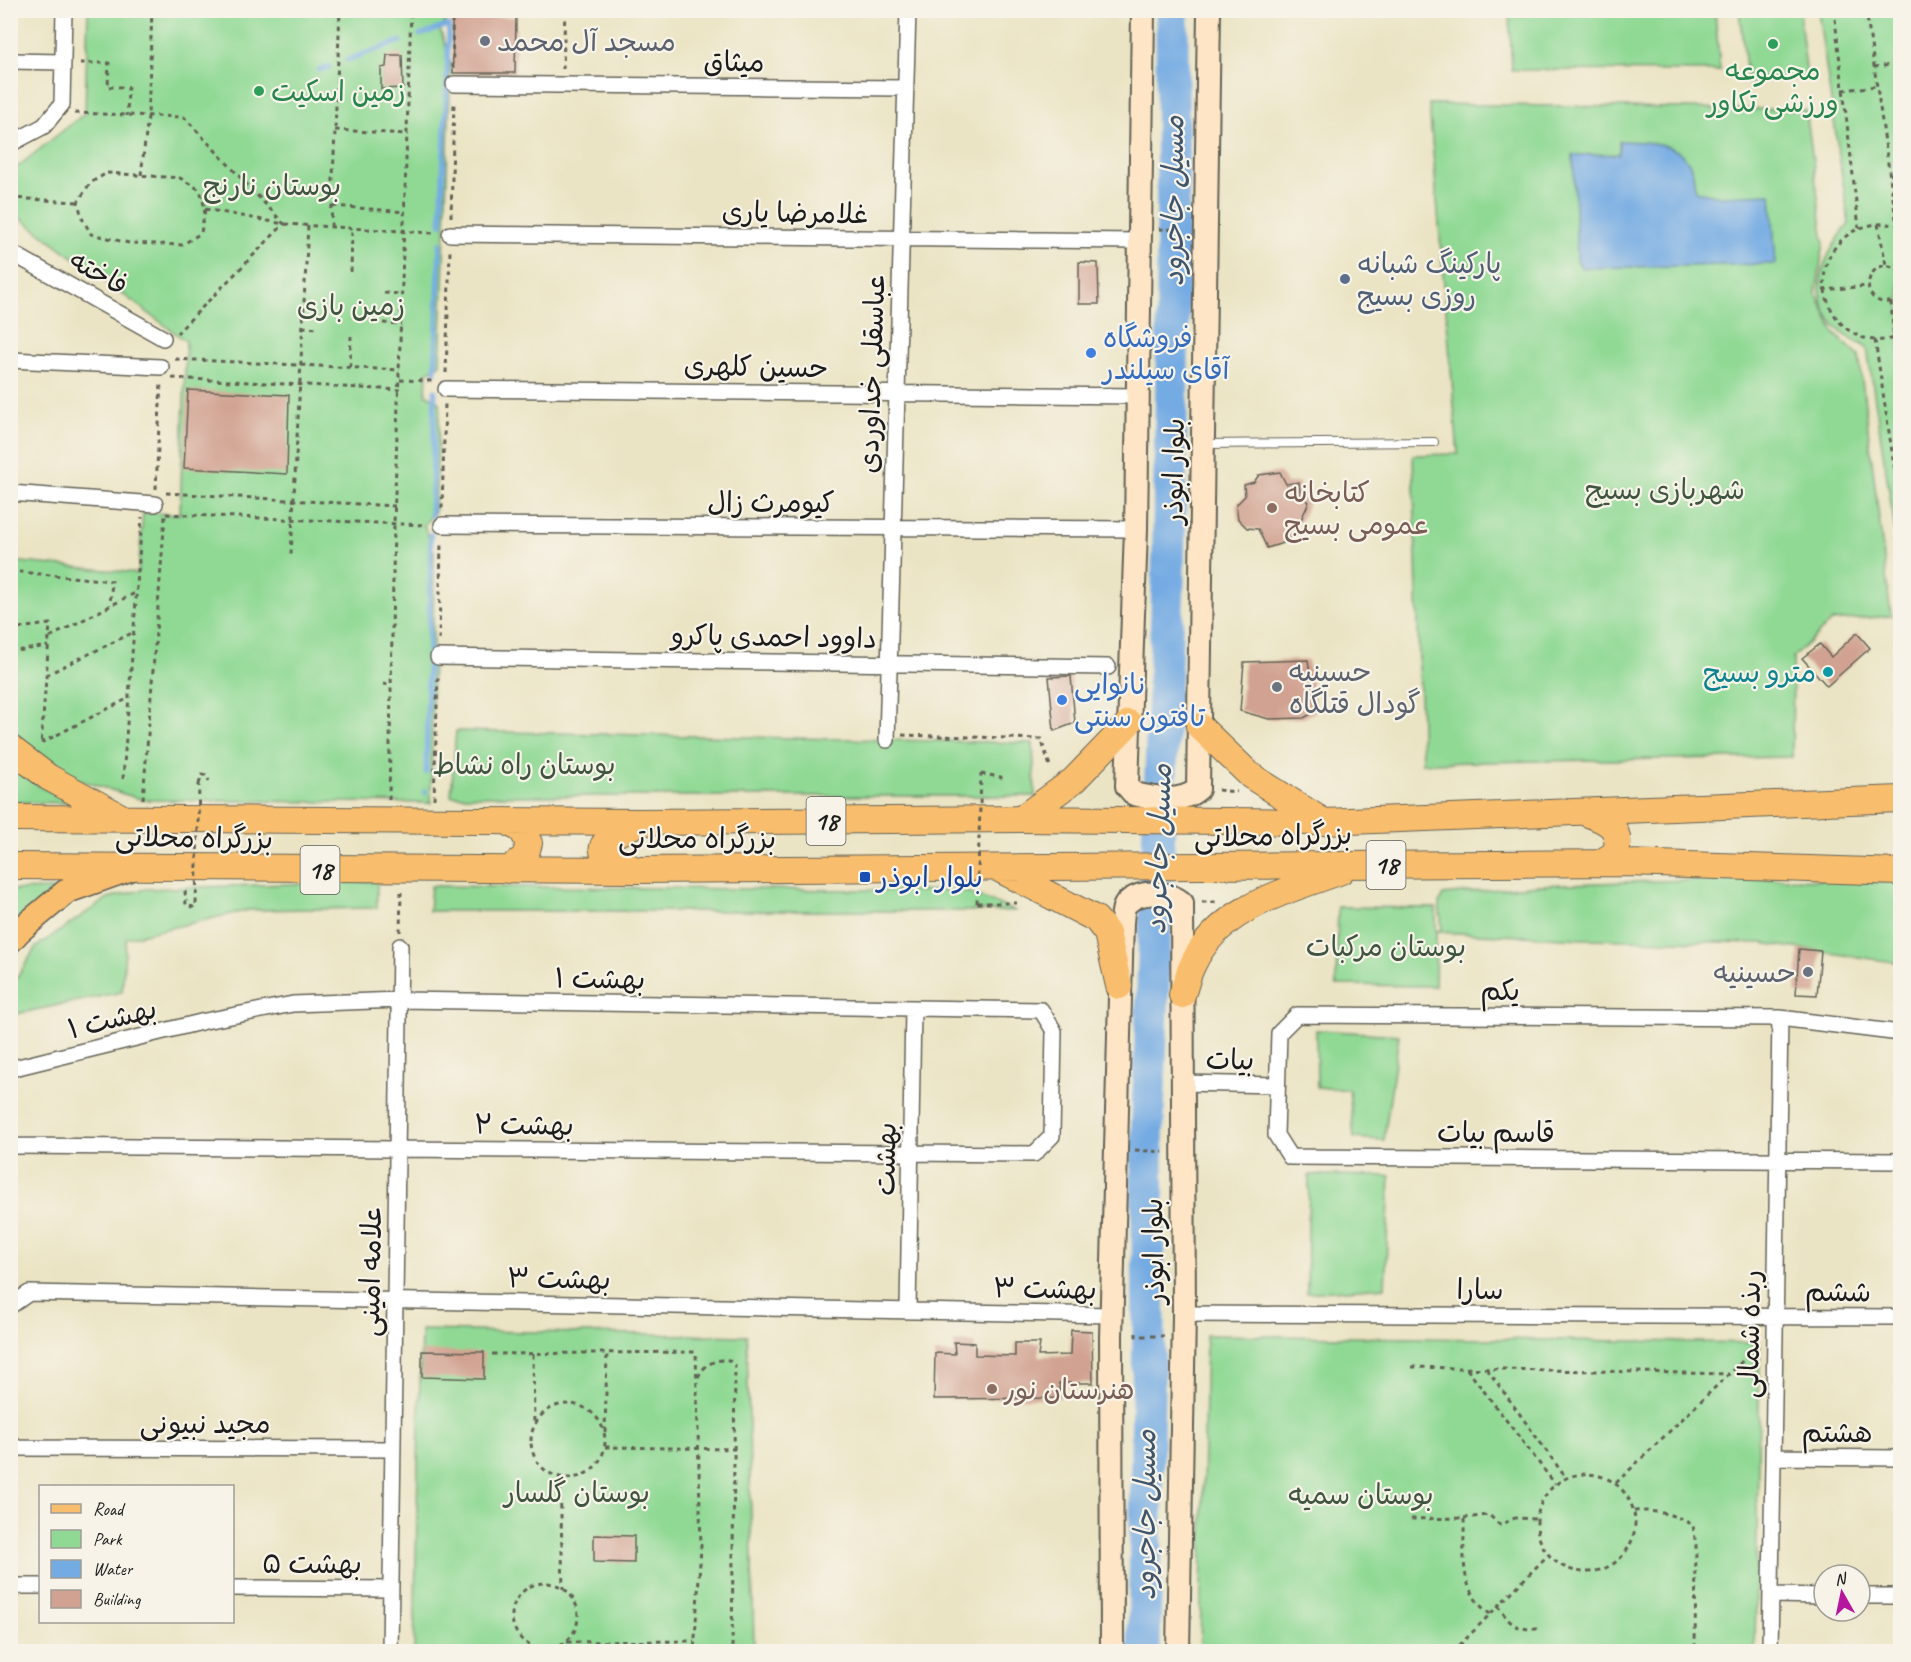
<svg xmlns="http://www.w3.org/2000/svg" width="1911" height="1662" font-family="Caveat,'Playpen Sans Arabic',sans-serif">
<style>
.green{fill:#90d994;stroke:#567a58;stroke-width:1.5}
.water{fill:#74abe3;stroke:#486480;stroke-width:1.5}
.lines{fill:none;stroke-linecap:round;stroke-linejoin:round}
.stream{stroke:#74abe3;stroke-width:5}
.river{stroke:#74abe3;stroke-width:33}
.building{fill:#d1a291}
.service-casing{stroke:#646257;stroke-width:10}
.minor-casing{stroke:#646257;stroke-width:18}
.secondary-casing{stroke:#646257;stroke-width:26}
.primary-casing{stroke:#646257;stroke-width:27}
.trunk-casing{stroke:#646257;stroke-width:28}
.path{stroke:#646257;stroke-width:3;stroke-dasharray:4.5 4.5;stroke-linecap:butt}
.service{stroke:#fff;stroke-width:8}
.minor{stroke:#fff;stroke-width:15}
.secondary{stroke:#fde5c5;stroke-width:22}
.primary{stroke:#f9be6d;stroke-width:24}
.trunk{stroke:#f9be6d;stroke-width:26}
.path-bridge{stroke:#646257;stroke-width:3;stroke-dasharray:4.5 4.5;stroke-linecap:butt}
.worship-dot{fill:#6b7280;stroke:#f7f3e8;stroke-width:2}
.leisure-dot{fill:#2e9e5b;stroke:#f7f3e8;stroke-width:2}
.service-dot{fill:#5c6f8a;stroke:#f7f3e8;stroke-width:2}
.shop-dot{fill:#3f7fe0;stroke:#f7f3e8;stroke-width:2}
.education-dot{fill:#8d6e63;stroke:#f7f3e8;stroke-width:2}
.culture-dot{fill:#0f9aa8;stroke:#f7f3e8;stroke-width:2}
.transit-dot{fill:#1a4fb4;stroke:#f7f3e8;stroke-width:2}
.labels{text-anchor:middle;stroke-width:4.5;stroke-linejoin:round;paint-order:stroke}
.shield{fill:#f7f3e8;stroke:#5e5c59;stroke-width:1.5}
.shield-label{font-size:27px;font-weight:bold;fill:#1c1c1c}
.worship-label{font-size:28px;fill:#5b616d;stroke:#f7f3e8;text-anchor:start}
.street-label{font-size:28px;fill:#1c1c1c;stroke:#f7f3e8}
.leisure-label{font-size:28px;fill:#27864d;stroke:#f7f3e8}
.park-label{font-size:28px;fill:#3f5540;stroke:#f7f3e8}
.service-label{font-size:28px;fill:#4e5e75;stroke:#f7f3e8;text-anchor:start}
.shop-label{font-size:28px;fill:#366cbe;stroke:#f7f3e8;text-anchor:start}
.education-label{font-size:28px;fill:#785e54;stroke:#f7f3e8;text-anchor:start}
.culture-label{font-size:28px;fill:#0d838f;stroke:#f7f3e8;text-anchor:end}
.transit-label{font-size:28px;fill:#164399;stroke:#f7f3e8;text-anchor:start}
.water-label{font-size:30px;font-style:italic;fill:#3f556c;stroke:#f7f3e8}
</style>
<rect width="100%" height="100%" fill="#f7f3e8"/>
<filter id="ink" filterUnits="userSpaceOnUse"><feTurbulence type="fractalNoise" baseFrequency=".0167" numOctaves="2"/><feDisplacementMap in="SourceGraphic" scale="12" xChannelSelector="R" yChannelSelector="G"/><feConvolveMatrix kernelMatrix="1 2 1 2 8 2 1 2 1" color-interpolation-filters="sRGB"/></filter>
<filter id="wash" filterUnits="userSpaceOnUse"><feTurbulence type="fractalNoise" baseFrequency=".008" numOctaves="4" result="noise"/><feDisplacementMap in="SourceGraphic" scale="24" xChannelSelector="R" yChannelSelector="G"/><feGaussianBlur stdDeviation="1.35" result="paint"/><feColorMatrix in="noise" values="0 0 0 0 0 0 0 0 0 0 0 0 0 0 0 0 0 1.4 0 .05"/><feComposite in="paint" operator="in"/></filter>
<g filter="url(#wash)">
<rect width="100%" height="100%" fill="#ebe4c4"/>
<path class="green" d="M88 11H455L440 29 451 63 440 365 427 372 426 394 440 403 435 512 424 525 434 552 431 803 143 800 70 777 11 737V561L138 573 143 513 180 514 186 341 11 211V172L85 113Z
M1509 11H1715L1720 71 1512 70Z
M1739 11H1799L1807 77 1748 83Z
M1818 11H1900V563L1867 348C1860 343 1850 339 1843 334 1804 299 1821 258 1849 224Z
M1429 104 1806 110 1824 242 1816 293 1835 334 1859 356 1891 616 1832 621 1793 657 1792 757 1422 763 1413 455 1458 454Z
M456 731 1033 743 1035 796H451Z
M10 766 41 787 76 803 11 802Z
M1750 878 1900 882V963L1761 943 1585 939 1436 932 1435 986 1336 985 1338 907 1436 908V932L1442 929 1439 903 1443 895 1538 885Z
M377 881V908L249 910 126 938 122 992 11 1015 10 989 36 947 108 898 146 889Z
M431 886 964 891 1016 911H429Z
M54 889 11 926V890Z
M1316 1030 1399 1035 1384 1140 1354 1138 1349 1090 1317 1087Z
M1309 1175 1390 1176 1385 1287 1307 1293Z
M421 1330 747 1336 754 1651 414 1652Z
M1206 1335 1760 1343 1755 1651 1200 1652Z"/>
<path class="water" d="M1619 141C1644 142 1679 140 1691 167 1694 174 1694 184 1696 191L1721 196 1771 194 1776 264 1582 268 1577 261 1573 155 1619 154Z"/>
<g class="lines">
<path class="stream" d="M420 35 449 25 441 224
M347 60 401 41
M319 70 329 67
M435 372 440 243
M431 516 435 391
M426 772 431 534
M425 793V791"/>
<path class="river" d="M1144 1652 1149 1327 1147 1144 1168 583 1173 312 1172 10"/>
</g>
<g id="blocks">
<path class="building" d="M452 16 516 17 515 73H453Z
M387 55H402L403 88 381 89V68L386 67Z
M1079 262 1098 263 1099 304H1079Z
M188 390 289 395 287 474 184 468Z
M1280 472 1286 484 1299 482 1300 494 1309 502 1300 522 1289 525 1293 535 1286 542 1267 548 1258 529 1247 528 1238 519 1236 505 1245 496 1244 485 1254 482 1259 475Z
M1857 633 1870 648 1827 686 1802 658 1820 644 1831 657Z
M1308 660 1316 711 1304 718 1269 719 1240 711 1244 662Z
M1071 676 1075 723 1054 731 1049 677Z
M1799 949 1821 951 1817 995 1796 994Z
M1071 1330 1092 1331 1093 1383H1059L1060 1398 934 1399 935 1353 955 1354 954 1342 975 1343V1355L1015 1356V1343H1040L1038 1356 1070 1355Z
M422 1351 484 1352V1379L422 1377Z
M594 1535 634 1536V1563L594 1562Z"/>
</g>
</g>
<g filter="url(#ink)">
<use href="#blocks" fill-opacity="0" stroke="#646257" stroke-width="1.5"/>
<g class="lines">
<defs>
<path id="service" d="M1205 444 1434 442"/>
<path id="minor" d="M10 61 63 62
M454 84 905 88
M10 144 44 126 62 104 64 10
M450 234 1140 241
M10 252 163 338
M10 360 161 367
M446 389 1138 396
M10 493 155 504
M442 525 1136 529
M438 657 1108 667
M887 740 908 10
M1900 1033 1780 1018 1297 1015 1279 1033 1276 1135 1290 1157 1900 1161
M10 1069 205 1021 293 1004 399 1000 1041 1010 1054 1031 1052 1136 1034 1154 14 1146 10 1143
M1182 1083 1277 1085
M10 1306 29 1293 1112 1315
M908 1311 913 1008
M1184 1314 1900 1317
M10 1441 16 1448 393 1449
M1773 1457 1900 1458
M232 1588 391 1589
M10 1593 17 1586H40
M1771 1595 1824 1596
M1860 1596H1900
M390 1652 400 946
M1770 1652 1780 1018"/>
<path id="secondary" d="M1143 10 1136 529 1127 786 1134 794C1155 799 1181 804 1198 789L1209 10
M1112 1652 1111 1337 1122 922C1123 916 1122 908 1127 903 1140 890 1169 891 1182 903L1184 1314 1178 1652"/>
<path id="primary" d="M10 941 20 930 67 891 129 869"/>
<path id="trunk" d="M1199 726 1251 776 1324 822
M10 748 48 777 121 817
M1586 813C1608 821 1622 827 1616 853L1600 863
M10 818 639 822 1021 819 1324 822 1900 799
M1021 819 1074 780 1129 723
M506 821 522 830 529 843 525 857 508 870
M10 866 635 870 1627 863 1900 872
M633 869C626 864 617 862 610 858 586 844 627 829 636 824
M1003 871 1096 919 1107 933 1119 986
M1182 995C1186 984 1188 973 1193 964 1219 907 1288 891 1341 871"/>
</defs>
<use href="#service" class="service-casing"/>
<use href="#minor" class="minor-casing"/>
<use href="#secondary" class="secondary-casing"/>
<use href="#primary" class="primary-casing"/>
<use href="#trunk" class="trunk-casing"/>
<path class="path" d="M1834 10 1859 228
M1866 10 1897 226
M80 63H109L108 87H128L127 116
M1874 67 1900 64
M453 68 452 16 455 10
M563 69 565 10
M1843 90 1877 86
M75 113 184 117 284 224 177 333
M335 130 408 134
M107 173 180 178 200 190 205 209 201 233 182 245 129 243 91 234 82 218 78 202 90 183Z
M141 175 148 117 152 10
M1890 175 1900 173
M10 198 78 202
M333 206 406 212
M205 209 284 224 433 233
M451 217 454 101
M1878 224 1886 265
M331 227 340 10
M1900 227C1885 221 1866 224 1852 232 1793 269 1837 361 1900 336
M1159 229 1186 230
M351 272 352 229
M1900 272C1874 249 1854 295 1882 302 1890 303 1895 301 1900 296
M1823 290 1868 286
M384 293 403 294
M1891 302 1894 339
M383 323 402 324
M302 327 318 328
M1875 340 1900 504
M175 359 400 370
M350 367 351 336
M446 373 450 251
M172 378 400 390
M400 380 432 381
M156 489 161 382
M166 493 395 506
M442 508 445 404
M166 514 426 525
M291 554 308 225
M10 571 112 581 110 605
M10 629 50 624 41 745
M50 637 137 592
M439 640 441 542
M10 652 48 646
M46 675 134 632
M383 684 391 685
M902 735 1041 739 1051 769
M41 743 129 698
M981 774 1001 777V781
M123 779 142 517
M199 784 202 775H206L209 781
M1218 790 1237 792
M143 799 165 516
M434 799 438 674
M389 800 394 524 411 10
M185 891 186 905 193 907 196 904
M1202 902H1219
M977 903H1017
M400 932 401 892
M1135 1150 1163 1152
M1136 1333V1336H1164
M492 1354 696 1352 701 1548 694 1652
M533 1354 534 1425
M1412 1367 1729 1374
M1467 1369 1555 1484
M1487 1369 1566 1478
M698 1377C705 1364 712 1361 727 1359L735 1365 732 1652
M531 1441a37 37 0 1 1 74 0a37 37 0 1 1-74 0Z
M605 1432 607 1353
M605 1447 735 1449
M1537 1523a49 49 0 1 1 98 0a49 49 0 1 1-98 0Z
M560 1478 563 1589
M1616 1483 1759 1345
M1634 1511C1656 1510 1674 1514 1693 1525L1696 1545 1695 1652
M1464 1518 1489 1515 1500 1525 1515 1518 1537 1519
M1411 1519 1464 1518C1465 1555 1457 1589 1490 1614
M512 1616a33 33 0 1 1 66 0a33 33 0 1 1-66 0Z
M1498 1605C1509 1624 1516 1630 1538 1629
M567 1642 694 1641
M1453 1652 1548 1555"/>
<use href="#service" class="service"/>
<use href="#minor" class="minor"/>
<use href="#secondary" class="secondary"/>
<use href="#primary" class="primary"/>
<use href="#trunk" class="trunk"/>
<path class="path-bridge" d="M977 903 981 774
M196 904 199 784"/>
</g>
</g>
<g class="worship-dot">
<circle cx="485" cy="41" r="6"/>
<circle cx="1277" cy="687" r="6"/>
<circle cx="1808" cy="972" r="6"/>
</g>
<g class="leisure-dot">
<circle cx="1773" cy="44" r="6"/>
<circle cx="259" cy="91" r="6"/>
</g>
<circle class="service-dot" cx="1345" cy="279" r="6"/>
<g class="shop-dot">
<circle cx="1091" cy="353" r="6"/>
<circle cx="1062" cy="700" r="6"/>
</g>
<g class="education-dot">
<circle cx="1272" cy="508" r="6"/>
<circle cx="992" cy="1389" r="6"/>
</g>
<circle class="culture-dot" cx="1828" cy="672" r="6"/>
<rect class="transit-dot" x="859" y="871" width="12" height="12" rx="3"/>
<g class="labels">
<g class="shield">
<rect x="806.5" y="797" width="39" height="48" rx="4.5"/>
<rect x="1366.5" y="841" width="39" height="48" rx="4.5"/>
<rect x="300.5" y="846" width="39" height="48" rx="4.5"/>
</g>
<g class="shield-label">
<text x="826" y="830">18</text>
<text x="1386" y="874">18</text>
<text x="320" y="879">18</text>
</g>
<g class="worship-label">
<text x="497" y="51">مسجد آل محمد</text>
<text x="1289" y="681">حسینیه<tspan x="1289" dy="32">گودال قتلگاه</tspan></text>
<text x="1796" y="982" text-anchor="end">حسینیه</text>
</g>
<g class="street-label">
<text transform="translate(734 61) rotate(1)" y="10">میثاق</text>
<text transform="translate(795 212) rotate(1)" y="10">غلامرضا یاری</text>
<text transform="translate(99 272) rotate(29)" y="10">فاخته</text>
<text transform="translate(756 366) rotate(1)" y="10">حسین کلهری</text>
<text transform="translate(871 374) rotate(-88)" y="10">عباسقلی خداوردی</text>
<text transform="translate(1173 471) rotate(-89)" y="10">بلوار ابوذر</text>
<text x="771" y="512">کیومرث زال</text>
<text transform="translate(774 636) rotate(1)" y="10">داوود احمدی پاکرو</text>
<text transform="translate(1273 835) rotate(-1)" y="10">بزرگراه محلاتی</text>
<text transform="translate(194 837) rotate(1)" y="10">بزرگراه محلاتی</text>
<text x="697" y="848">بزرگراه محلاتی</text>
<text transform="translate(600 978) rotate(1)" y="10">بهشت ۱</text>
<text x="1500" y="1000">یکم</text>
<text transform="translate(112 1018) rotate(-14)" y="10">بهشت ۱</text>
<text transform="translate(1230 1059) rotate(1)" y="10">بیات</text>
<text transform="translate(524 1124) rotate(1)" y="10">بهشت ۲</text>
<text x="1496" y="1142">قاسم بیات</text>
<text transform="translate(885 1159) rotate(-89)" y="10">بهشت</text>
<text transform="translate(1153 1251) rotate(-91)" y="10">بلوار ابوذر</text>
<text transform="translate(370 1271) rotate(-89)" y="10">علامه امینی</text>
<text transform="translate(559 1278) rotate(1)" y="10">بهشت ۳</text>
<text transform="translate(1045 1288) rotate(1)" y="10">بهشت ۳</text>
<text x="1480" y="1299">سارا</text>
<text transform="translate(1838 1291) rotate(1)" y="10">ششم</text>
<text transform="translate(1749 1334) rotate(-89)" y="10">ربذه شمالی</text>
<text x="205" y="1433">مجید نبیونی</text>
<text x="1837" y="1442">هشتم</text>
<text x="312" y="1573">بهشت ۵</text>
</g>
<g class="leisure-label">
<text x="1773" y="80">مجموعه<tspan x="1773" dy="32">ورزشی تکاور</tspan></text>
<text x="271" y="101" text-anchor="start">زمین اسکیت</text>
</g>
<g class="park-label">
<text x="272" y="195">بوستان نارنج</text>
<text x="351" y="315">زمین بازی</text>
<text x="1665" y="499">شهربازی بسیج</text>
<text x="524" y="774">بوستان راه نشاط</text>
<text x="1386" y="956">بوستان مرکبات</text>
<text x="577" y="1502">بوستان گلسار</text>
<text x="1361" y="1504">بوستان سمیه</text>
</g>
<g class="service-label">
<text x="1357" y="273">پارکینگ شبانه<tspan x="1357" dy="32">روزی بسیج</tspan></text>
</g>
<g class="shop-label">
<text x="1103" y="347">فروشگاه<tspan x="1103" dy="32">آقای سیلندر</tspan></text>
<text x="1074" y="694">نانوایی<tspan x="1074" dy="32">تافتون سنتی</tspan></text>
</g>
<g class="education-label">
<text x="1284" y="502">کتابخانه<tspan x="1284" dy="32">عمومی بسیج</tspan></text>
<text x="1004" y="1399">هنرستان نور</text>
</g>
<g class="culture-label">
<text x="1816" y="682">مترو بسیج</text>
</g>
<g class="transit-label">
<text x="877" y="887">بلوار ابوذر</text>
</g>
<g class="water-label">
<text transform="translate(1173 201) rotate(-90)" y="10">مسیل جاجرود</text>
<text transform="translate(1158 849) rotate(-88)" y="10">مسیل جاجرود</text>
<text transform="translate(1145 1515) rotate(-90)" y="10">مسیل جاجرود</text>
</g>
</g>
<rect width="1911" height="1662" fill="none" stroke="#f7f3e8" stroke-width="36"/>
<rect x="39" y="1485" width="195" height="138" fill="#f7f3e8" stroke="#9f9d96" stroke-width="1.5"/>
<rect x="51" y="1504" width="30" height="9" fill="#f9be6d" stroke="#9f9d96" stroke-width="1.5"/>
<text x="93" y="1515" font-size="18" fill="#1c1c1c">Road</text>
<rect x="51" y="1530" width="30" height="18" fill="#90d994" stroke="#9f9d96" stroke-width="1.5"/>
<text x="93" y="1545" font-size="18" fill="#1c1c1c">Park</text>
<rect x="51" y="1560" width="30" height="18" fill="#74abe3" stroke="#9f9d96" stroke-width="1.5"/>
<text x="93" y="1575" font-size="18" fill="#1c1c1c">Water</text>
<rect x="51" y="1590" width="30" height="18" fill="#d1a291" stroke="#9f9d96" stroke-width="1.5"/>
<text x="93" y="1605" font-size="18" fill="#1c1c1c">Building</text>
<g transform="translate(1842 1593) rotate(351)"><circle r="28" fill="#f7f3e8" stroke="#9f9d96" stroke-width="1.5"/>
<path d="M0-4.5L10 22L0 15L-10 22Z" fill="#b5179e"/>
<text y="-9" font-size="16" font-weight="bold" text-anchor="middle" fill="#1c1c1c">N</text>
</g>
</svg>
